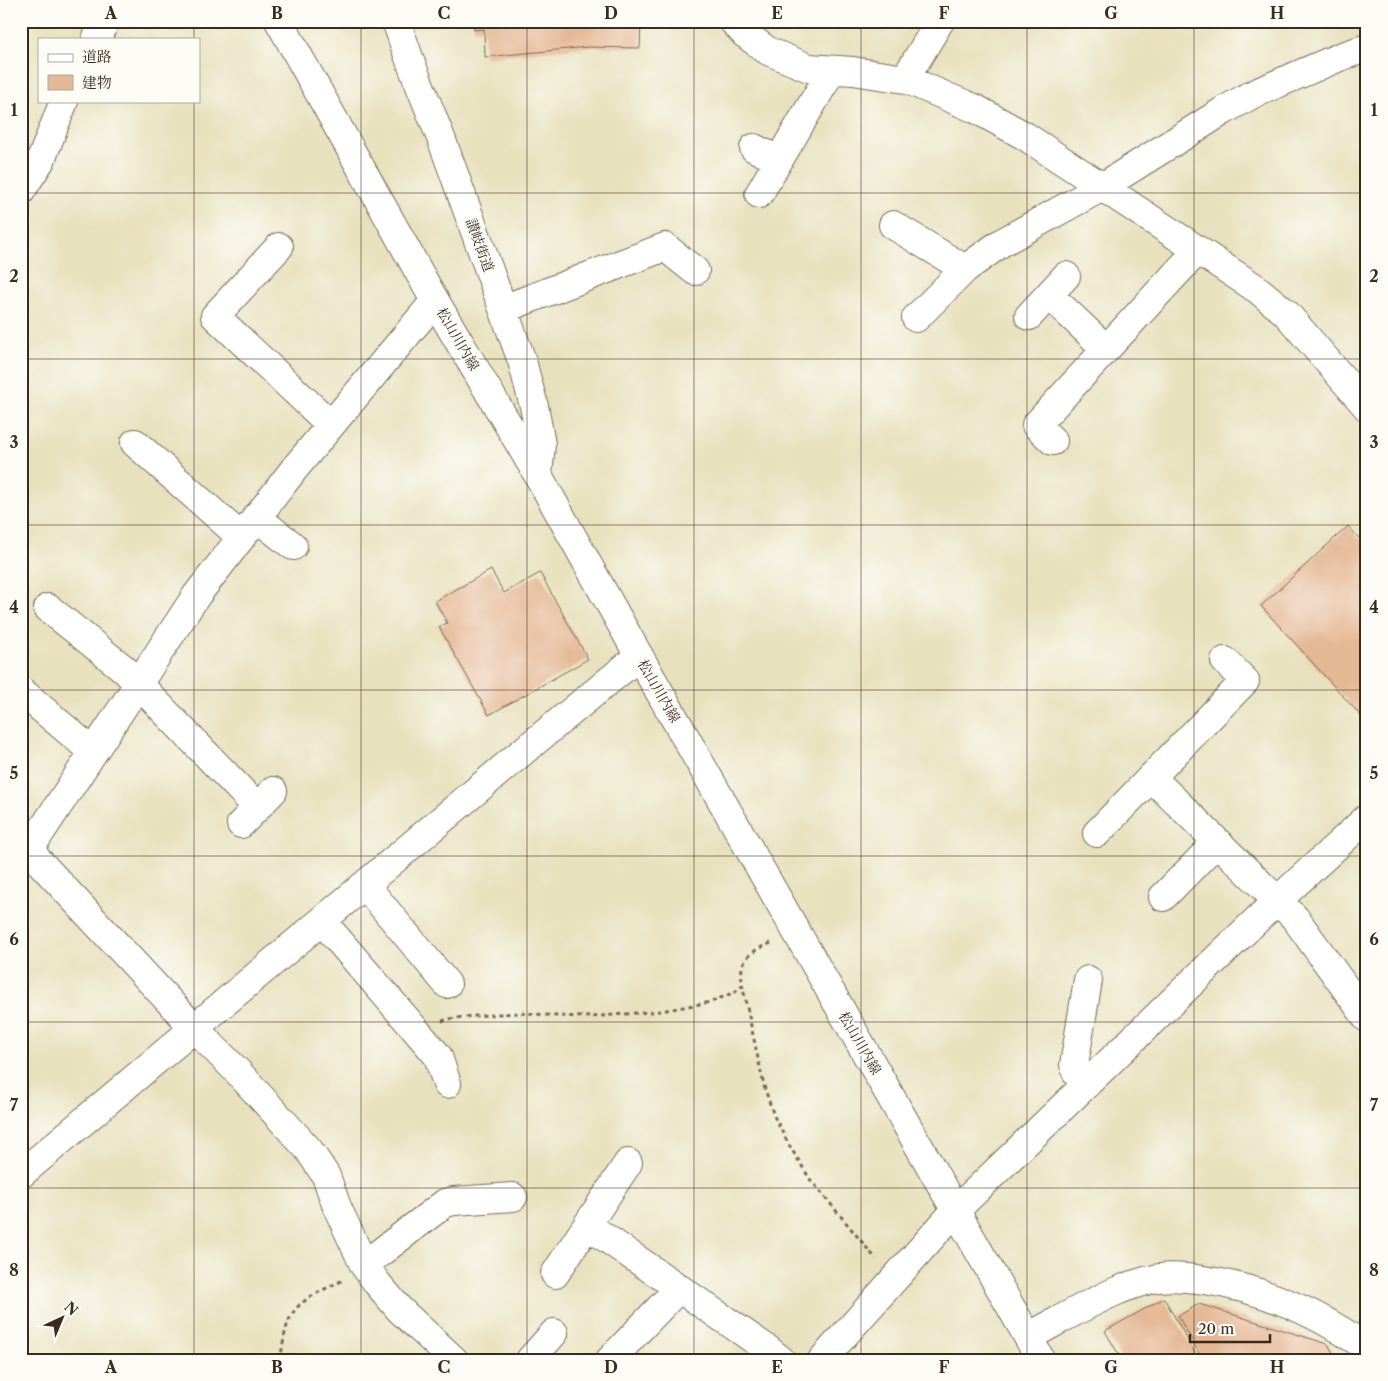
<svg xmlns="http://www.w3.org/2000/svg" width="1388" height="1381" font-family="'Libre Caslon Text','Noto Serif JP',serif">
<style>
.building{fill:#e5b895}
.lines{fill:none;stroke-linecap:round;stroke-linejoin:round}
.minor-casing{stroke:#786a56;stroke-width:30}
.tertiary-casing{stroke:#786a56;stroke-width:30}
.secondary-casing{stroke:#786a56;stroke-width:30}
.path{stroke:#786a56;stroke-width:3;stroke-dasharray:4 4;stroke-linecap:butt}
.minor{stroke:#fff;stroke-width:28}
.tertiary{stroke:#fff;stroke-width:28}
.secondary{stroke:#fff;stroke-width:28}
.grid{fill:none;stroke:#3b2a1e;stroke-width:1;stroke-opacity:0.55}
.labels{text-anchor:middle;stroke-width:4;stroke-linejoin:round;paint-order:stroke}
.street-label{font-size:14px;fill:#3b2a1e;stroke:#fdfcf7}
.neatline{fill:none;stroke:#3b2a1e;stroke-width:2}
.grid-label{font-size:16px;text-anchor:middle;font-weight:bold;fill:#3b2a1e}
</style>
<rect width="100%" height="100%" fill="#fdfcf7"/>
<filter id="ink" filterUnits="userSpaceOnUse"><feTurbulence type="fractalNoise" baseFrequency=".02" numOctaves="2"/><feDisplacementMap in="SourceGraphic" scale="10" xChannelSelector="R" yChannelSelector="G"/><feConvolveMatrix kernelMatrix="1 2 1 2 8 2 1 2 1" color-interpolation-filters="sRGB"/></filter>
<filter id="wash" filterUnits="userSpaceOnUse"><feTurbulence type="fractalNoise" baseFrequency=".0096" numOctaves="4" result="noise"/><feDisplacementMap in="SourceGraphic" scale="20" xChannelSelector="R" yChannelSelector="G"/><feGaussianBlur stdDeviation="1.12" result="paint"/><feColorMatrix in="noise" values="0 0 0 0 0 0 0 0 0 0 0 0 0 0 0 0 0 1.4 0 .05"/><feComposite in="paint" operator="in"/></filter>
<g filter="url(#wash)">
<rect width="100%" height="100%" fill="#e8e1be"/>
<g id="blocks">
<path class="building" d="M473 21H641L640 48 588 47 485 57 484 29 474 30Z
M1348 526 1367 547V714L1363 718 1261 606Z
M491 570 504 593 540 573 588 659 489 715 439 627 447 623 435 601Z
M1164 1298 1199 1360H1122L1105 1331Z
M1199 1304 1328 1344 1337 1360H1203L1178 1316Z"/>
</g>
</g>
<g filter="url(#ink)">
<use href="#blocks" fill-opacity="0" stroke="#786a56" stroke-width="1"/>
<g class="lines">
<defs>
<path id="minor" d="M396 21 412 66 441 138 522 361 534 406 541 444 538 475
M733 21 745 34 768 51 809 68 853 71 905 79 976 109 1025 136 1257 289 1286 313 1367 407
M96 39 106 21
M905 79 940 21
M754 148 779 160
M21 191 41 160 64 101
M759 194 832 70
M893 225 965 269
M279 247 215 316 331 425
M1049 295 1106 349
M503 309 665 247 695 271
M1029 316 1066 276
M916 318 965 269 1001 243 1102 187 1223 111 1251 95 1342 56 1367 48
M1053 441 1036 425 1197 251
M135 443 241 537
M256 517 293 546
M48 608 124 669 257 807
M21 691 93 752
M1151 777 1295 918 1367 1018
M241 824 273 791
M1097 833 1245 681 1225 661
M21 842 195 1029 237 1071 309 1150 326 1176 337 1207 364 1265 377 1283 400 1310 454 1360
M29 850 196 596 295 468 435 301
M365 885 447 984
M1163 897 1217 842
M322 921 438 1056 447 1084
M1087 1084 1077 1074 1074 1065 1088 980
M587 1225 766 1348 781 1360
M364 1265 445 1203 454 1201 513 1197
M555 1274 628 1163
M1028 1337C1058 1321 1088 1303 1119 1290 1132 1285 1145 1280 1159 1278 1173 1276 1190 1278 1204 1280 1263 1289 1319 1313 1367 1348
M530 1360 554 1333
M610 1360 679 1288
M822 1360 956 1210 1266 911 1367 818"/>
<path id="tertiary" d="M21 1174 521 753 639 656"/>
<path id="secondary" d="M279 21 435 301 538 475 639 656 1041 1360"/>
</defs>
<use href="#minor" class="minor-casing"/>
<use href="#tertiary" class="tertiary-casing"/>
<use href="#secondary" class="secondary-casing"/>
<path class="path" d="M771 943C759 948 745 954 742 968 741 973 742 980 742 984L764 1086 774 1116 789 1145 810 1179 876 1259
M442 1021 454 1018 498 1014 526 1013 556 1016 590 1017 661 1011 711 1002 735 992 742 985
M280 1360C283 1347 284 1330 290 1318 299 1298 325 1290 343 1280"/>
<use href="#minor" class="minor"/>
<use href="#tertiary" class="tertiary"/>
<use href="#secondary" class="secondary"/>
</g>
</g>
<path class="grid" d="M194 21V39M361 21V1360M527 21V1360M694 21V1360M861 21V1360M1027 21V1360M1194 21V1360M194 101V1360M21 193H1367M21 359H1367M21 525H1367M21 690H1367M21 856H1367M21 1022H1367M21 1188H1367"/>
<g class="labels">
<g class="street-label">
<text transform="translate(480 245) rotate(70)" y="5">讃岐街道</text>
<text transform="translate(458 339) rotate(60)" y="5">松山川内線</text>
<text transform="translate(659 691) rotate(60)" y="5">松山川内線</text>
<text transform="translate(860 1043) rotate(60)" y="5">松山川内線</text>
</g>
</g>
<rect width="1388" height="1381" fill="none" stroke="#fdfcf7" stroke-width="55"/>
<rect x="38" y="38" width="162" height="65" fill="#fdfcf7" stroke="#afa8a0"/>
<rect x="48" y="54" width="25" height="8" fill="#ffffff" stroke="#afa8a0"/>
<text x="82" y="62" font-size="15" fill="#3b2a1e">道路</text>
<rect x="48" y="75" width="25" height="15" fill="#e5b895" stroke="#afa8a0"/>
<text x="82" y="88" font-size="15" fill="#3b2a1e">建物</text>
<g transform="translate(62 1318) rotate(44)" stroke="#fdfcf7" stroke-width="4" paint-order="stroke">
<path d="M0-4L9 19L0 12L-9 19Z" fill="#3b2a1e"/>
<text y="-8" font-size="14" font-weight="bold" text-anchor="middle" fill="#3b2a1e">N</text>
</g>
<path d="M1190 1334v8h80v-8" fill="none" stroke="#3b2a1e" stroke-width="2.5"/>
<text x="1198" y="1334" font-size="15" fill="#3b2a1e" stroke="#fdfcf7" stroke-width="4" paint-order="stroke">20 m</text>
<rect x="28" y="28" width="1332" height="1326" class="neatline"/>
<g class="grid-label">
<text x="111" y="19">A</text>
<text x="277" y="19">B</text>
<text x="444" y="19">C</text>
<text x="611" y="19">D</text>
<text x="777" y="19">E</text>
<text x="944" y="19">F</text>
<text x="1111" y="19">G</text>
<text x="1277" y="19">H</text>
<text x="14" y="116">1</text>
<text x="1374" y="116">1</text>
<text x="14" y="282">2</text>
<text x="1374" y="282">2</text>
<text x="14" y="448">3</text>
<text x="1374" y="448">3</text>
<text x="14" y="613">4</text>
<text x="1374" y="613">4</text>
<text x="14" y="779">5</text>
<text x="1374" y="779">5</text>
<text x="14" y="945">6</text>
<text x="1374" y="945">6</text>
<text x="14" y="1111">7</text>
<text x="1374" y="1111">7</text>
<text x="14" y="1276">8</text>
<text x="1374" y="1276">8</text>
<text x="111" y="1373">A</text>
<text x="277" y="1373">B</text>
<text x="444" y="1373">C</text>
<text x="611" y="1373">D</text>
<text x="777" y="1373">E</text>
<text x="944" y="1373">F</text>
<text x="1111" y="1373">G</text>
<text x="1277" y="1373">H</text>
</g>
</svg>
